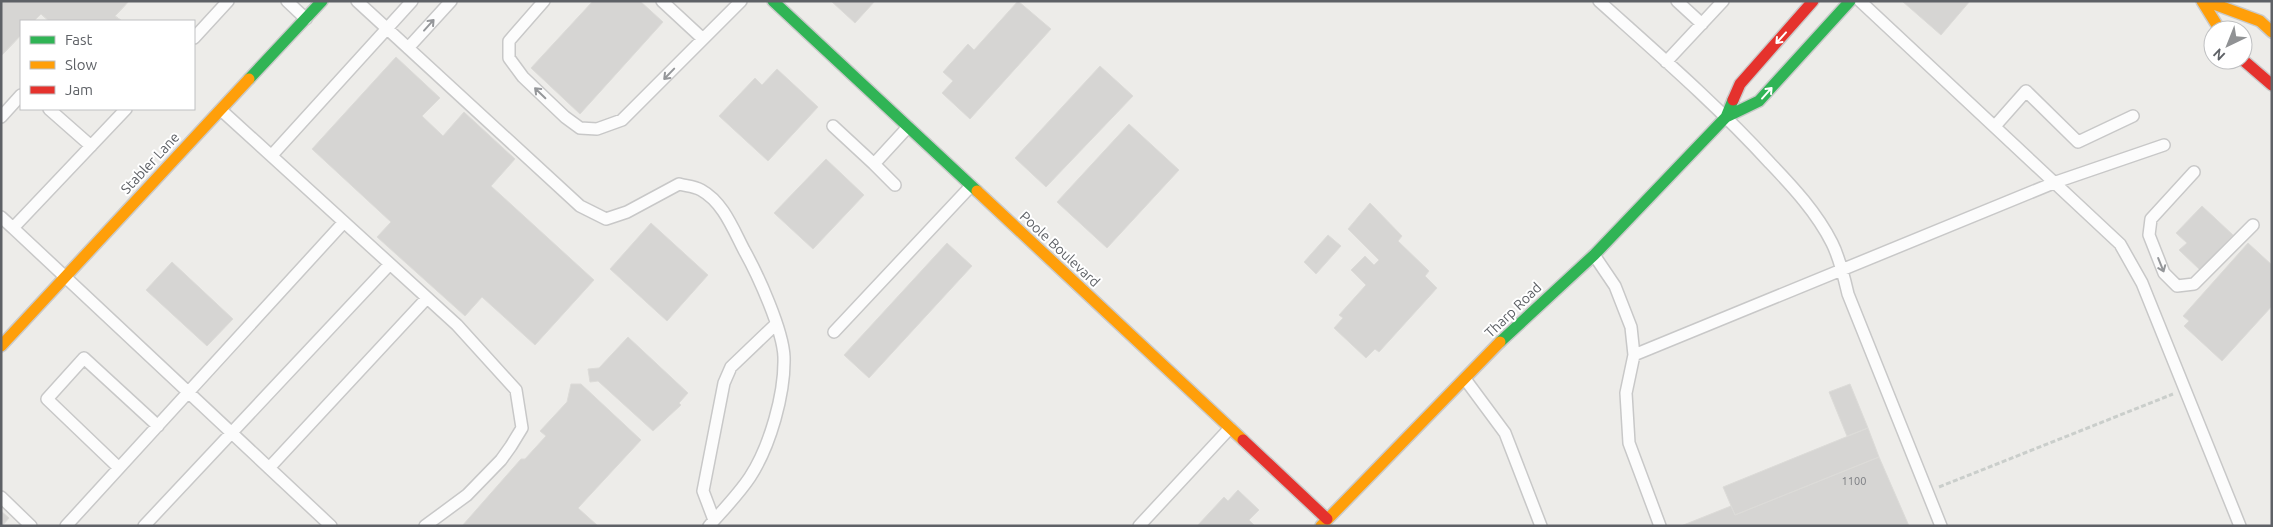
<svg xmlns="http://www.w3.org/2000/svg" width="2273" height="527" font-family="Ubuntu,sans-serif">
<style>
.building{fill:#d6d5d3;stroke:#dcdbd8}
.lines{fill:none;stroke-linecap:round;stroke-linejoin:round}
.lane-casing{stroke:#c8c8c8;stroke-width:14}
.fast-casing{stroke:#cacaca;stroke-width:14}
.slow-casing{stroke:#cacaca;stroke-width:14}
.jam-casing{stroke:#cacaca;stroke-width:14}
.path{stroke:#cacecb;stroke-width:3;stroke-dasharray:5 2.5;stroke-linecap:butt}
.lane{stroke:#fcfcfc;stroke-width:11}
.fast{stroke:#30b455;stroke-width:11}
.slow{stroke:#ff9f0a;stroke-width:11}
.jam{stroke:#e5322d;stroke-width:11}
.oneway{stroke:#95979a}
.oneway2{stroke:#fff}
.labels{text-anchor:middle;stroke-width:4;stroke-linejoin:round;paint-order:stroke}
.number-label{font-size:11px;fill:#7c7e82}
.street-label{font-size:14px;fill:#5e6166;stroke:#fff}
</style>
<rect width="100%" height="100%" fill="#edece9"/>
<path class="building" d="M1 1H129L115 16 122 21H49L41 14 34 21H21V35L1 56Z
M1 1H129L115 16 122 21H49L41 14 34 21H21V35L1 56Z
M593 1H640L663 22 580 114 531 68Z
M831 1H875L855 23Z
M1018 1 1051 29 970 119 942 93 953 81 943 72 968 44 974 50Z
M1902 1H1970L1941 35Z
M396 57 440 98 422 116 443 136 464 112 515 159 491 186 594 280 535 345 482 297 465 316 377 237 391 222 312 149Z
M1100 66 1133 96 1046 187 1015 158Z
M777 69 818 107 768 161 719 116 755 78 762 85Z
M1129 124 1179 170 1107 248 1057 202Z
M826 159 864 195 813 249 774 213Z
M1370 203 1402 236 1398 241 1429 271 1425 276 1437 288 1379 352 1375 349 1366 358 1334 328 1343 318 1339 315 1366 285 1351 270 1365 256 1374 265 1379 260 1348 229Z
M2202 206 2233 235 2200 270 2179 250 2187 243 2176 233Z
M651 223 708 275 667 321 610 269Z
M1328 235 1341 246 1316 274 1304 262Z
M947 243 972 266 869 378 844 355Z
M2248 243 2272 265V306L2222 361 2184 326 2189 321 2183 316Z
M172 262 233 319 207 346 146 290Z
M628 337 688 393 679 403 681 405 653 431 598 381 590 382 588 369 599 368Z
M571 384H581L641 440 578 508 598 526H462L521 459H525L546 436 540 431 567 402Z
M1850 384 1868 428 1847 436 1829 392Z
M1868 428 1879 457 1735 515 1723 487Z
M1879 457 1909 526H1681L1731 506 1735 515Z
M1238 490 1259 510 1249 520 1255 526H1197L1224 497 1228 501Z
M1 511 9 518 2 526H1Z"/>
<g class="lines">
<defs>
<path id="lane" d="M287 1 306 19
M357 1 580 206 606 219 627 212 679 184C686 186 694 186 701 190 723 202 733 229 744 250 758 275 783 330 784 357 785 394 770 446 750 477 738 495 723 510 709 526
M544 1 509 41V58L523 77 565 117 580 128 597 129 622 120 703 39
M662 1 703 39 741 1
M1599 1C1658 54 1717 105 1770 163 1793 187 1817 213 1832 243 1840 259 1844 277 1848 294L1941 526
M1677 1 1702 24
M1860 1 2120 244 2142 283 2240 526
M194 38 228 1
M408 48 451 1
M1666 62 1723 1
M49 109 91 146
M126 109 13 228 331 526
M221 110 457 325 516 390 522 428 511 446 501 460 467 495 425 526
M1 117 21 95
M833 126 874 164 908 127
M1995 126 2026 91 2078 142 2133 116
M272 155 412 1
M874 164 895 185
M2194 172 2151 219 2149 235 2164 273 2177 286 2194 284 2253 225
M1 217 13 228
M1594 255 1615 286 1631 327 1634 355 1626 393 1629 443 1660 526
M834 332 971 186
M1634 355 2056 182 2164 145
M1465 379 1505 433 1541 526
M119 468 47 399 84 358 158 426
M269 468 427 298
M1 497 31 526
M714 520 703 491 724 383 731 367 776 324
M66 526 344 222
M144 526 390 264
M1139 526 1230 428"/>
<path id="fast" d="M773 1 977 191
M249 79 322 1
M1726 117 1759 101 1850 1
M1500 342 1594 255 1726 117 1733 100"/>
<path id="slow" d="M2202 1 2220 30
M2206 1 2260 21 2272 32
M977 191 1243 440
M1 346 249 79
M1321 526 1500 342"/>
<path id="jam" d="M2243 60 2272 85
M1733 100 1740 84 1813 1
M1243 440 1327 519"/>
</defs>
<use href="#lane" class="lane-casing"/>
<use href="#fast" class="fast-casing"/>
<use href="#slow" class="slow-casing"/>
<use href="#jam" class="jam-casing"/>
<path class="path" d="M1939 487 2173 394"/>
<use href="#lane" class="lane"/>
<use href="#fast" class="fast"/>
<use href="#slow" class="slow"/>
<use href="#jam" class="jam"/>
</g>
<defs><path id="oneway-shaft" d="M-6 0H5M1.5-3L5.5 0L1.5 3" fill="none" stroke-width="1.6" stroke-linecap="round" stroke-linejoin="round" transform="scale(1.25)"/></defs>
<g class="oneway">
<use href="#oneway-shaft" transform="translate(429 25) rotate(-48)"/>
<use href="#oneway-shaft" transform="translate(669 74) rotate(134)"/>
<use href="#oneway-shaft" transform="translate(540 93) rotate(-136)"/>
<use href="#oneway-shaft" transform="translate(2161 265) rotate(68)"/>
</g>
<g class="oneway2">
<use href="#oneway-shaft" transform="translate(1781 38) rotate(132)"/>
<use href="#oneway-shaft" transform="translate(1767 93) rotate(-48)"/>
</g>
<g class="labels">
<g class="number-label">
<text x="1854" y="485">1100</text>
</g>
<g class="street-label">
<text transform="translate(150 163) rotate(-47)" y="5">Stabler Lane</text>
<text transform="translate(1060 249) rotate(43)" y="5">Poole Boulevard</text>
<text transform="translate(1513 310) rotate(-44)" y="5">Tharp Road</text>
</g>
</g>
<rect width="2273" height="527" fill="none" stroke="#5e6166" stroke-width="5"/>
<rect x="20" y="20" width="175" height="90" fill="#ffffff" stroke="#bfc0c2"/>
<rect x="30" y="36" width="25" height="8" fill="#30b455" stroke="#bfc0c2"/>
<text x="65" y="45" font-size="15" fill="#5e6166">Fast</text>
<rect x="30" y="61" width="25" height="8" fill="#ff9f0a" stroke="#bfc0c2"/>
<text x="65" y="70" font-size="15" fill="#5e6166">Slow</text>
<rect x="30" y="86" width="25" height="8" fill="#e5322d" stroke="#bfc0c2"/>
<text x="65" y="95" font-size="15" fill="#5e6166">Jam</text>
<g transform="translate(2228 45) rotate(223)"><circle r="24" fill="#ffffff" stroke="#bfc0c2"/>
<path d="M0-4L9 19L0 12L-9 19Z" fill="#909294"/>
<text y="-8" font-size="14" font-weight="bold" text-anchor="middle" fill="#5e6166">N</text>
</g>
</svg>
